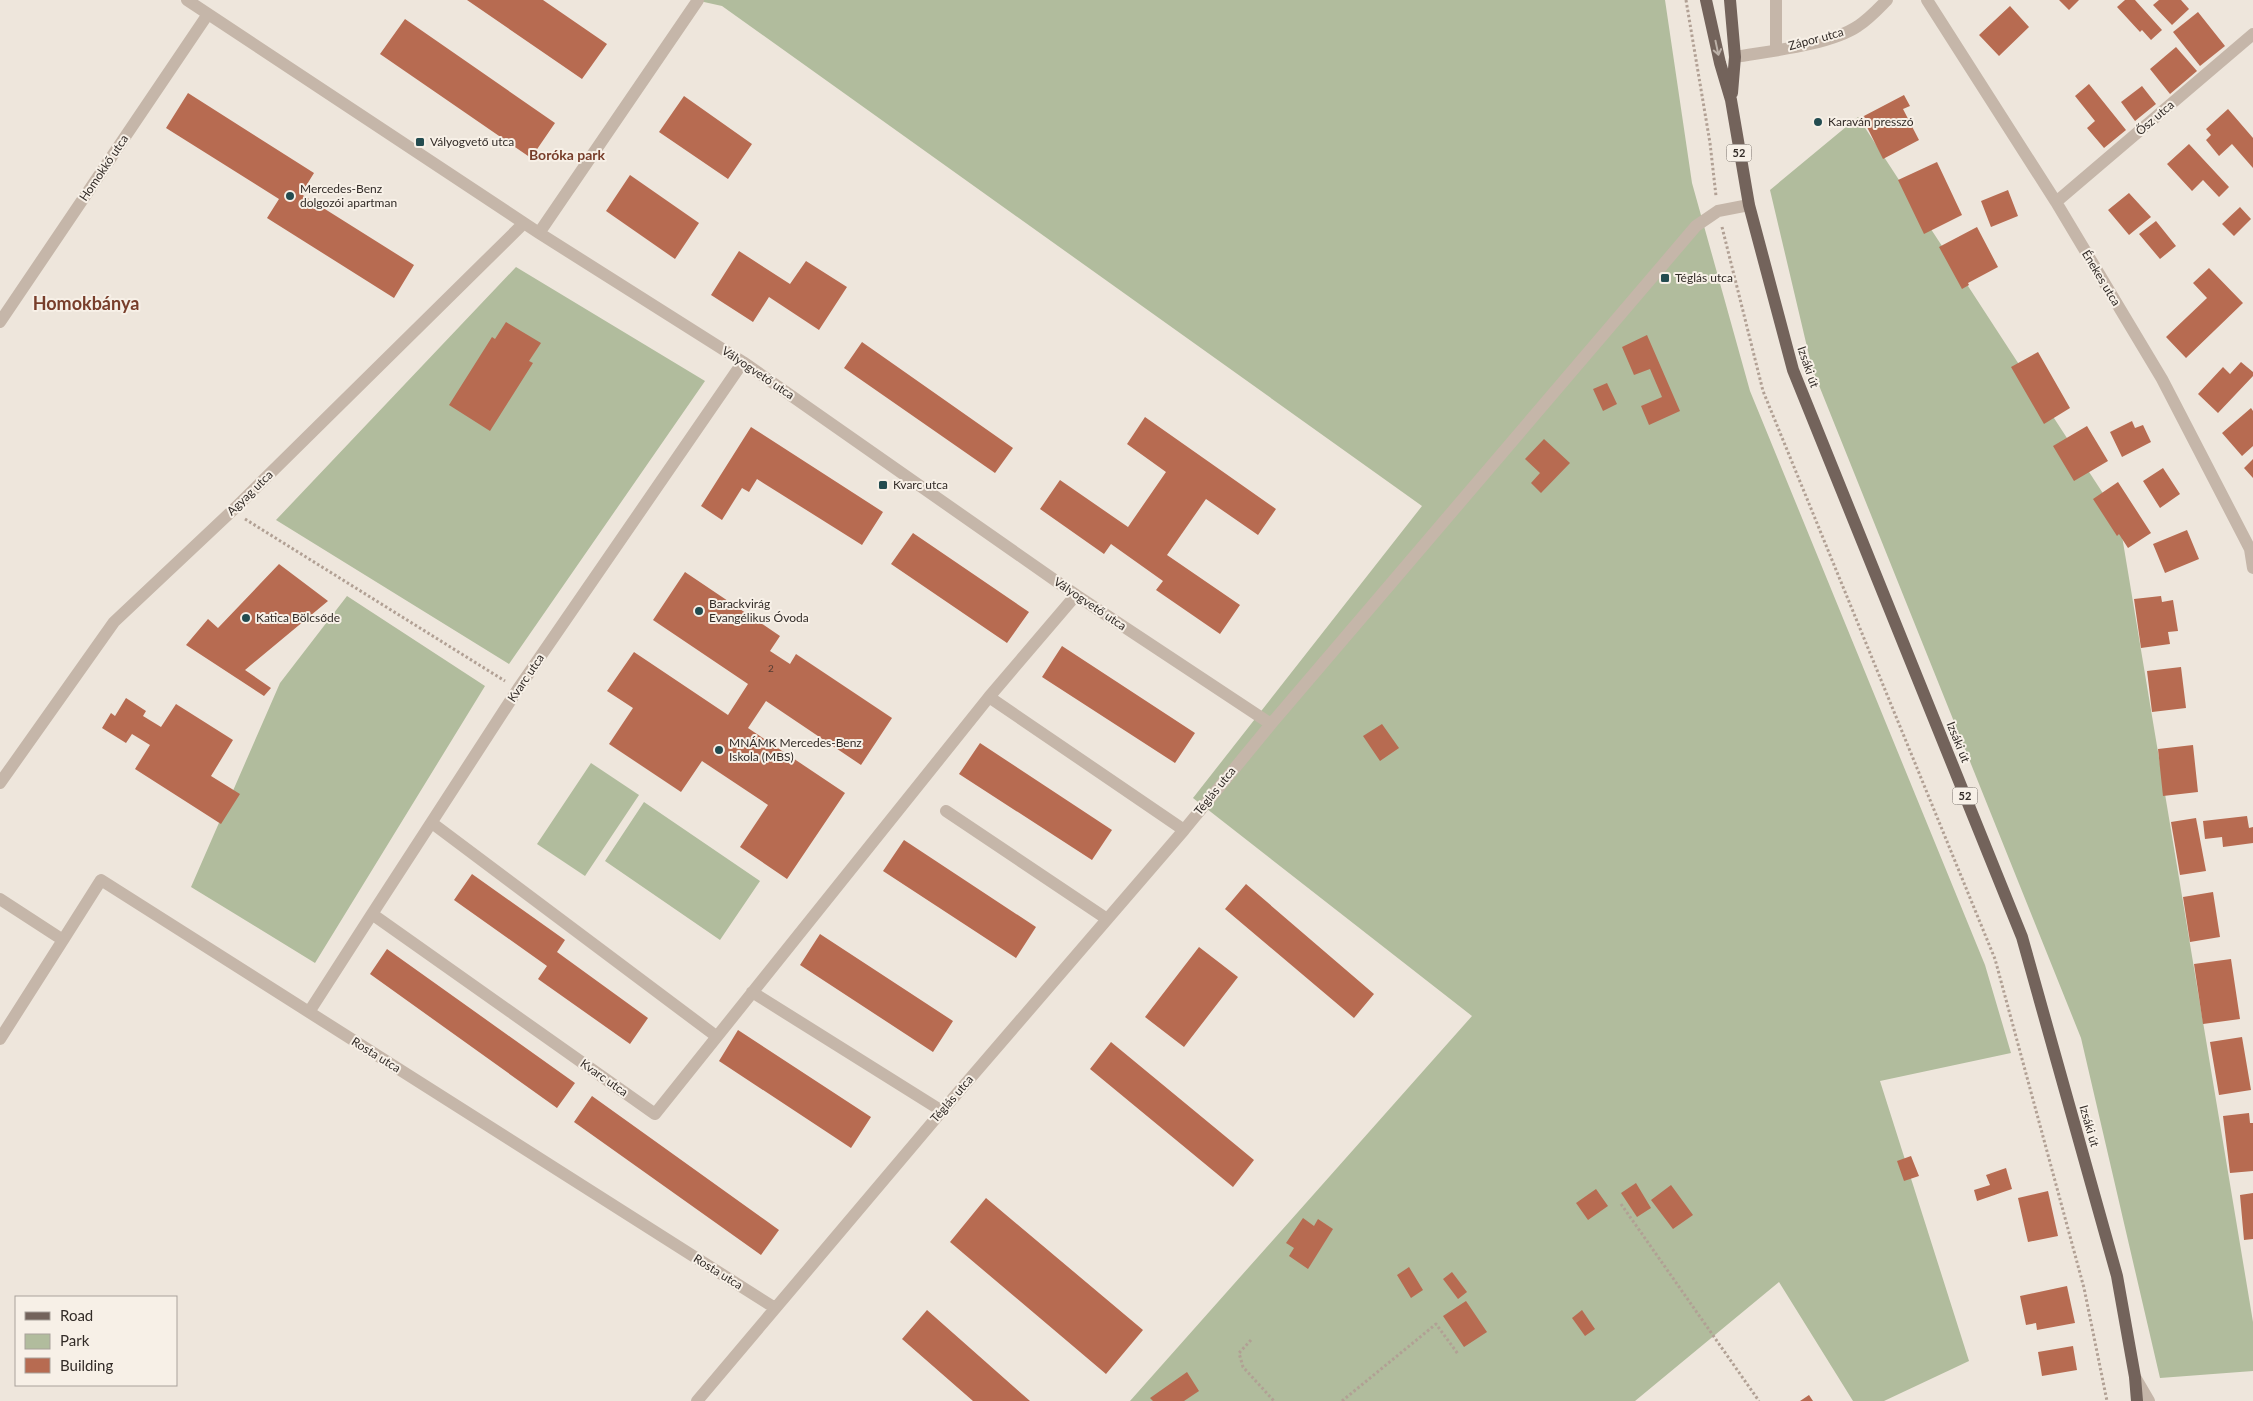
<svg xmlns="http://www.w3.org/2000/svg" width="2253" height="1401" font-family="Lato,sans-serif">
<style>
.green{fill:#b1bc9d}
.building{fill:#b76b51}
.lines{fill:none;stroke-linecap:round;stroke-linejoin:round}
.path{stroke:#b1a094;stroke-width:3;stroke-dasharray:2.5 2.5;stroke-linecap:butt}
.minor{stroke:#c5b6a9;stroke-width:12}
.major{stroke:#73635b;stroke-width:12}
.oneway{stroke:#bcb1a8}
.poi-dot{fill:#234c50;stroke:#f7f0e7;stroke-width:2}
.labels{text-anchor:middle;stroke-width:4;stroke-linejoin:round;paint-order:stroke}
.number-label{font-size:10px;fill:#543c32}
.shield{fill:#f7f0e7;stroke:#6e6761;stroke-width:1}
.shield-label{font-size:11px;font-weight:bold;fill:#332c28}
.street-label{font-size:12px;fill:#332c28;stroke:#f7f0e7}
.poi-label{font-size:12px;fill:#332c28;stroke:#f7f0e7;text-anchor:start}
.neighbourhood-label{font-size:14px;font-weight:bold;fill:#783e2b;stroke:#f7f0e7}
.district-label{font-size:18px;font-weight:bold;fill:#783e2b;stroke:#f7f0e7}
</style>
<rect width="100%" height="100%" fill="#eee6dc"/>
<path class="green" d="M695 0H1665L1692 183 1750 391 1985 965 2011 1053 1880 1081 1969 1361 1884 1401H1853L1779 1282 1635 1401H1130L1472 1016 1193 798 1422 506 722 6Z
M1858 117 2119 518 2253 1322V1371L2160 1378 2081 1038 1812 368 1770 190Z
M516 267 705 381 509 664 276 520Z
M347 596 485 686 315 963 191 887 280 683Z
M591 763 639 795 585 876 537 844Z
M644 802 760 881 720 940 605 861Z"/>
<path class="building" d="M467 0H543L607 44 582 79Z
M2059 0H2079L2069 10Z
M2125 0H2135L2162 30 2151 40 2142 30 2140 32 2117 7Z
M2159 0H2181L2189 9 2172 25 2153 5Z
M2010 6 2029 27 1999 56 1979 35Z
M2198 12 2225 46 2200 66 2173 32Z
M405 19 555 123 531 158 380 54Z
M2176 47 2197 71 2170 94 2150 69Z
M2089 84 2126 130 2104 148 2087 128 2095 121 2075 96Z
M2142 86 2156 104 2135 121 2121 102Z
M188 93 314 173 301 194 414 265 394 298 267 218 279 199 166 128Z
M1904 95 1910 106 1903 109 1919 140 1883 159 1862 117Z
M684 96 752 144 728 179 659 132Z
M2228 109 2253 138V168L2232 144 2219 156 2206 140 2211 135 2206 129Z
M2189 144 2229 187 2219 197 2203 180 2192 191 2167 164Z
M1937 162 1962 215 1924 234 1898 180Z
M630 175 699 223 675 259 606 211Z
M2008 190 2018 216 1991 227 1981 201Z
M2129 193 2151 217 2129 235 2108 210Z
M2240 207 2251 219 2234 236 2222 224Z
M2156 221 2176 246 2160 259 2139 234Z
M1977 227 1998 267 1968 283 1969 285 1962 289 1939 247Z
M739 251 790 284 806 261 847 287 819 330 769 297 753 322 711 295Z
M2209 268 2243 303 2186 358 2166 337 2207 298 2193 283Z
M506 322 541 343 529 361 533 363 490 431 449 405 492 337 495 339Z
M1647 335 1680 411 1649 425 1641 406 1662 397 1650 369 1634 375 1622 347Z
M862 342 1013 448 995 473 844 368Z
M2038 352 2070 408 2044 424 2011 367Z
M2241 362 2253 372V376L2218 413 2198 394 2223 367 2230 374Z
M1607 383 1617 404 1603 411 1593 389Z
M2251 408 2253 411V446L2242 456 2222 433Z
M1145 417 1276 509 1258 535 1206 499 1167 555 1240 605 1220 634 1156 590 1163 581 1111 544 1104 554 1040 509 1060 480 1128 527 1166 472 1127 444Z
M2132 421 2135 428 2143 425 2151 442 2122 457 2110 432Z
M2087 426 2108 461 2074 481 2053 446Z
M751 427 883 512 862 545 757 479 749 492 742 488 722 520 701 506Z
M1544 439 1570 463 1541 493 1531 483 1540 473 1525 459Z
M2253 459V478L2244 468Z
M2163 468 2180 494 2160 508 2143 481Z
M2118 482 2151 533 2128 548 2119 534 2117 536 2093 499Z
M2187 530 2199 559 2165 573 2153 544Z
M913 533 1029 612 1007 643 891 564Z
M279 564 328 601 245 670 271 688 264 696 186 645 208 619 218 628Z
M685 572 780 636 770 651 790 664 796 654 892 718 861 765 766 701 748 728 845 793 787 879 740 847 768 805 702 761 681 792 609 744 633 708 607 691 634 652 728 715 748 684 653 620Z
M2161 596 2162 602 2173 600 2178 631 2168 632 2170 644 2141 648 2134 599Z
M1062 646 1195 733 1175 763 1042 677Z
M2181 667 2186 708 2152 712 2147 671Z
M126 698 146 711 143 716 161 727 176 704 233 740 211 776 240 794 221 824 135 769 150 745 132 734 126 743 102 728 111 713 115 716Z
M1382 724 1399 748 1380 761 1363 736Z
M980 743 1112 830 1092 860 959 774Z
M2193 745 2198 792 2163 796 2158 749Z
M2247 816 2249 828 2253 827V843L2223 847 2222 837 2205 839 2203 821Z
M2196 818 2206 871 2180 875 2171 822Z
M904 840 1036 927 1016 958 883 871Z
M472 874 565 940 557 952 648 1018 630 1044 538 979 547 966 454 900Z
M1246 884 1374 994 1354 1018 1225 909Z
M2213 892 2220 937 2190 942 2183 897Z
M820 934 953 1021 933 1052 800 965Z
M1199 947 1238 977 1184 1047 1145 1017Z
M387 949 575 1083 557 1108 370 974Z
M2231 959 2240 1019 2203 1024 2194 964Z
M738 1030 871 1117 851 1148 719 1061Z
M2242 1037 2251 1090 2219 1095 2210 1042Z
M1111 1042 1254 1160 1233 1187 1090 1069Z
M592 1096 779 1230 761 1255 574 1122Z
M2249 1113 2250 1123H2253V1171L2230 1173 2223 1116Z
M1911 1156 1919 1176 1904 1181 1897 1161Z
M2006 1168 2012 1189 1977 1201 1974 1190 1990 1185 1986 1175Z
M1636 1183 1651 1208 1637 1217 1621 1193Z
M1671 1185 1693 1215 1673 1229 1651 1200Z
M1596 1189 1608 1206 1588 1220 1576 1203Z
M2048 1191 2058 1236 2028 1242 2018 1198Z
M2253 1193V1239L2244 1240 2240 1195Z
M986 1198 1143 1330 1106 1374 950 1242Z
M1303 1218 1314 1226 1318 1219 1333 1229 1308 1269 1289 1256 1294 1248 1286 1243Z
M1409 1267 1423 1290 1411 1298 1397 1275Z
M1452 1272 1467 1292 1458 1299 1443 1279Z
M2067 1286 2075 1323 2037 1330 2036 1323 2026 1325 2020 1296Z
M1466 1301 1487 1332 1464 1347 1443 1316Z
M927 1310 1030 1401H973L902 1339Z
M1582 1310 1595 1329 1585 1336 1572 1318Z
M2073 1346 2077 1370 2042 1376 2038 1352Z
M1187 1372 1199 1391 1184 1401H1153L1150 1398Z
M1809 1395 1813 1401H1800Z"/>
<g class="lines">
<path class="path" d="M1686 0 1710 143 1716 196
M1722 227 1763 391 1995 959 2084 1288 2107 1401
M245 519 505 681
M1621 1204 1759 1401
M1251 1340 1239 1353 1243 1367 1274 1401
M1342 1401 1436 1324 1458 1354"/>
<path class="minor" d="M187 0 539 233 743 362 1076 595 1271 724
M1776 0V50
M1927 0 2056 202 2162 379 2250 549 2253 568
M1735 57C1770 51 1830 45 1858 26 1869 19 1878 9 1887 0
M2056 202 2253 34
M539 233 698 0
M0 322 208 14
M743 362 518 689 372 914 655 1114 989 697 1076 595
M989 697 1184 830
M0 783 114 622 232 511 524 223
M946 811 1107 919
M432 823 716 1036
M0 899 63 940 101 880 775 1308
M752 992 942 1111
M309 1012 372 914
M0 1039 63 940
M2135 1377 2149 1401
M697 1401 942 1111 1184 830 1271 724 1696 226 1718 211 1749 205"/>
<path class="major" d="M1706 0 1720 63 1731 100 1749 205 1793 370 2022 937 2117 1276 2135 1377 2137 1401
M1730 0 1735 57 1732 93"/>
</g>
<defs><path id="oneway-shaft" d="M-6 0H5M1.5-3L5.5 0L1.5 3" fill="none" stroke-width="1.6" stroke-linecap="round" stroke-linejoin="round" transform="scale(1.25)"/></defs>
<use class="oneway" href="#oneway-shaft" transform="translate(1717 48) rotate(78)"/>
<g class="poi-dot">
<circle cx="1818" cy="122" r="5"/>
<rect x="415" y="137" width="10" height="10" rx="2.5"/>
<circle cx="290" cy="196" r="5"/>
<rect x="1660" y="273" width="10" height="10" rx="2.5"/>
<rect x="878" y="480" width="10" height="10" rx="2.5"/>
<circle cx="699" cy="611" r="5"/>
<circle cx="246" cy="618" r="5"/>
<circle cx="719" cy="750" r="5"/>
</g>
<g class="labels">
<g class="number-label">
<text x="771" y="672">2</text>
</g>
<g class="shield">
<rect x="1726.5" y="144.5" width="25" height="17" rx="4"/>
<rect x="1952.5" y="787.5" width="25" height="17" rx="4"/>
</g>
<g class="shield-label">
<text x="1739" y="157">52</text>
<text x="1965" y="800">52</text>
</g>
<g class="street-label">
<text transform="translate(1816 39) rotate(-15)" y="4">Zápor utca</text>
<text transform="translate(2155 118) rotate(-41)" y="4">Ősz utca</text>
<text transform="translate(104 168) rotate(-56)" y="4">Homokkő utca</text>
<text transform="translate(2101 278) rotate(59)" y="4">Énekes utca</text>
<text transform="translate(1808 367) rotate(71)" y="4">Izsáki út</text>
<text transform="translate(758 373) rotate(34)" y="4">Vályogvető utca</text>
<text transform="translate(250 493) rotate(-44)" y="4">Agyag utca</text>
<text transform="translate(1090 604) rotate(34)" y="4">Vályogvető utca</text>
<text transform="translate(526 678) rotate(-56)" y="4">Kvarc utca</text>
<text transform="translate(1958 742) rotate(68)" y="4">Izsáki út</text>
<text transform="translate(1215 791) rotate(-51)" y="4">Téglás utca</text>
<text transform="translate(376 1055) rotate(32)" y="4">Rosta utca</text>
<text transform="translate(604 1078) rotate(35)" y="4">Kvarc utca</text>
<text transform="translate(952 1099) rotate(-49)" y="4">Téglás utca</text>
<text transform="translate(2089 1126) rotate(74)" y="4">Izsáki út</text>
<text transform="translate(718 1272) rotate(32)" y="4">Rosta utca</text>
</g>
<g class="poi-label">
<text x="1828" y="126">Karaván presszó</text>
<text x="430" y="146">Vályogvető utca</text>
<text x="300" y="193">Mercedes-Benz<tspan x="300" dy="14">dolgozói apartman</tspan></text>
<text x="1675" y="282">Téglás utca</text>
<text x="893" y="489">Kvarc utca</text>
<text x="709" y="608">Barackvirág<tspan x="709" dy="14">Evangélikus Óvoda</tspan></text>
<text x="256" y="622">Katica Bölcsőde</text>
<text x="729" y="747">MNÁMK Mercedes-Benz<tspan x="729" dy="14">Iskola (MBS)</tspan></text>
</g>
<g class="neighbourhood-label">
<text x="567" y="160">Boróka park</text>
</g>
<g class="district-label">
<text x="86" y="310">Homokbánya</text>
</g>
</g>
<rect x="15" y="1296" width="162" height="90" fill="#f7f0e7" stroke="#a9a29b"/>
<rect x="25" y="1312" width="25" height="8" fill="#73635b" stroke="#a9a29b"/>
<text x="60" y="1321" font-size="15" fill="#332c28">Road</text>
<rect x="25" y="1334" width="25" height="15" fill="#b1bc9d" stroke="#a9a29b"/>
<text x="60" y="1346" font-size="15" fill="#332c28">Park</text>
<rect x="25" y="1358" width="25" height="15" fill="#b76b51" stroke="#a9a29b"/>
<text x="60" y="1371" font-size="15" fill="#332c28">Building</text>
</svg>
